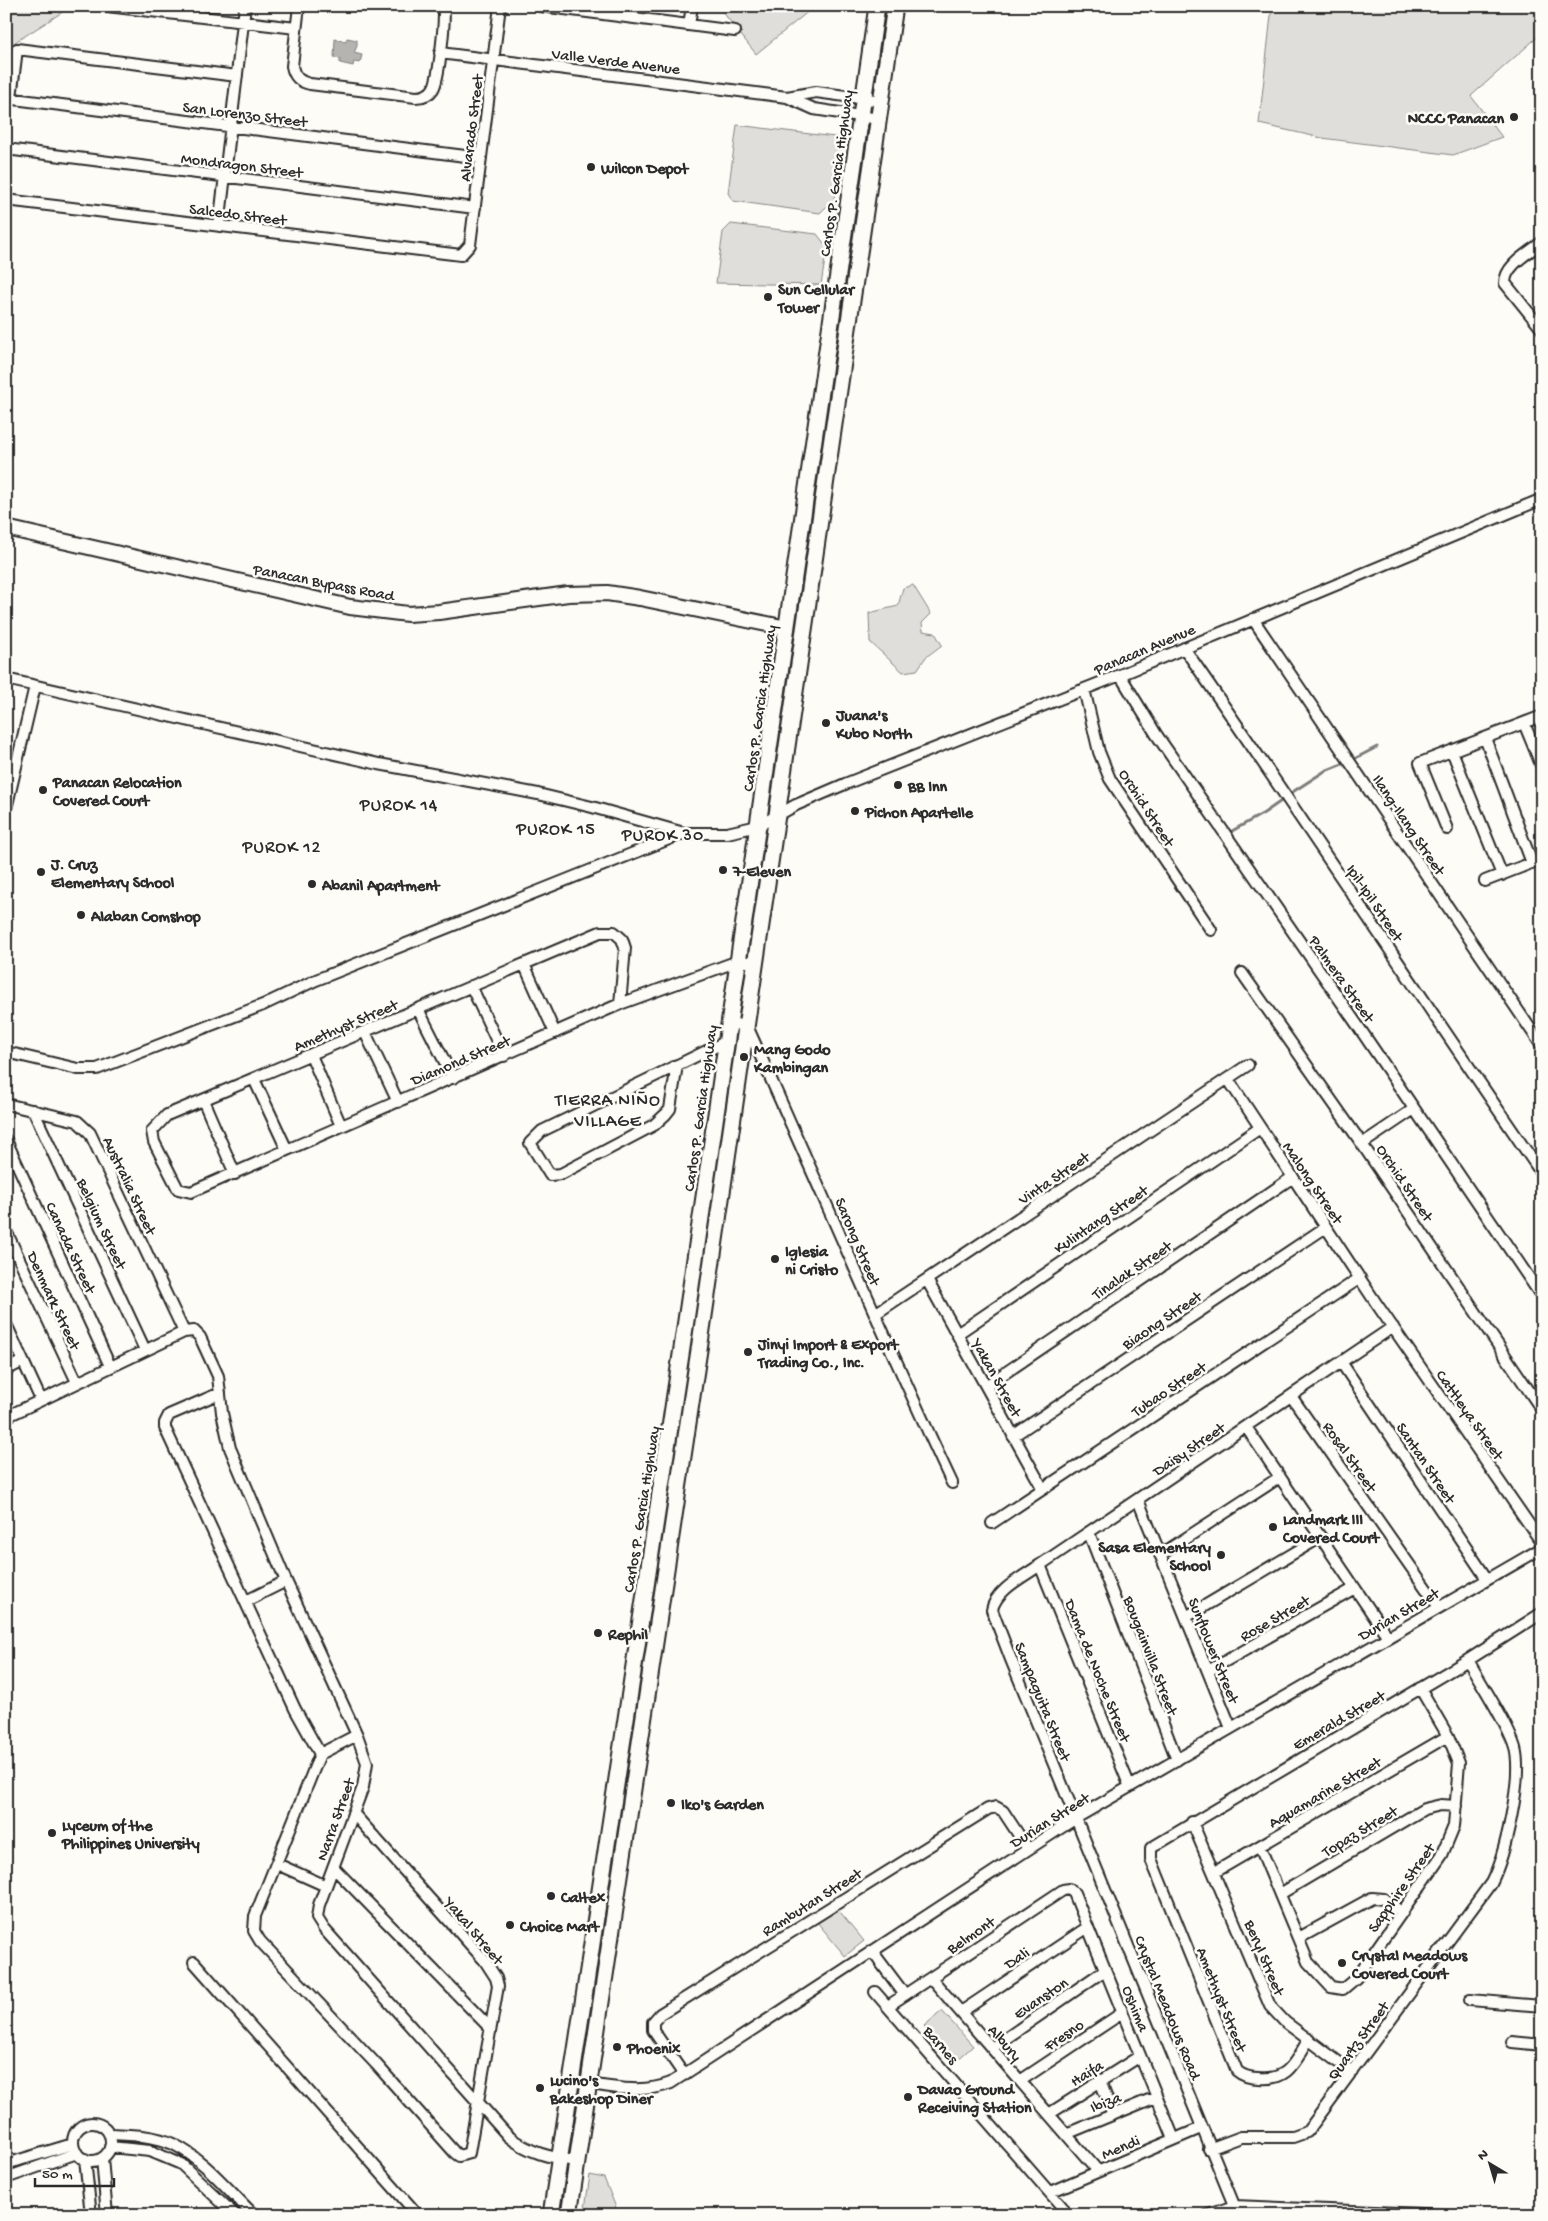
<svg xmlns="http://www.w3.org/2000/svg" width="1548" height="2221" font-family="'Gochi Hand',sans-serif">
<style>
.green{fill:#dfdeda;stroke:#858482}
.water{fill:#b5b4b1;stroke:#7e7d7b}
.lines{fill:none;stroke-linecap:round;stroke-linejoin:round}
.stream{stroke:#7e7d7b;stroke-width:3}
.minor-casing{stroke:#2b2b2b;stroke-width:14}
.major-casing{stroke:#2b2b2b;stroke-width:18}
.highway-casing{stroke:#2b2b2b;stroke-width:19}
.minor{stroke:#fdfcf7;stroke-width:10}
.major{stroke:#fdfcf7;stroke-width:14}
.highway{stroke:#fdfcf7;stroke-width:15}
.poi-dot{fill:#2b2b2b;stroke:#fdfcf7;stroke-width:2}
.labels{text-anchor:middle;stroke-width:5;stroke-linejoin:round;paint-order:stroke}
.street-label{font-size:16px;fill:#2b2b2b;stroke:#fdfcf7}
.poi-label{font-size:16px;font-weight:bold;fill:#2b2b2b;stroke:#fdfcf7;text-anchor:start}
.neighbourhood-label{font-size:18px;letter-spacing:1px;fill:#2b2b2b;stroke:#fdfcf7}
</style>
<rect width="100%" height="100%" fill="#fdfcf7"/>
<filter id="ink" filterUnits="userSpaceOnUse"><feTurbulence type="fractalNoise" baseFrequency=".02" numOctaves="2"/><feDisplacementMap in="SourceGraphic" scale="10" xChannelSelector="R" yChannelSelector="G"/><feConvolveMatrix kernelMatrix="1 2 1 2 8 2 1 2 1" color-interpolation-filters="sRGB"/></filter>
<g filter="url(#ink)">
<path class="green" d="M6 6H72L6 48Z
M718 6H815L756 54Z
M1272 6H1542V33L1471 96 1502 137 1453 155 1322 138 1259 124Z
M737 125 843 138 834 199 820 213 733 201 728 193Z
M731 224 817 234 827 247 821 285 716 283 723 232Z
M913 585 931 614 922 623 923 631 935 633 942 645 926 657 917 670 903 672 870 642 869 613 898 606 903 588Z
M836 1907 864 1941 845 1956 817 1922Z
M942 2011 973 2046 955 2062 924 2026Z
M590 2175 604 2178 619 2215H584Z"/>
<path class="water" d="M347 38 357 40V46L354 53 362 55 360 63 354 62 353 66 340 63V59L334 58 335 39 346 42Z"/>
<g class="lines">
<path class="stream" d="M1354 759 1377 747
M1291 793 1325 771 1345 763
M1232 831 1264 813 1284 799"/>
<defs>
<path id="minor" d="M107 6 296 28
M299 6 292 66C294 77 300 82 310 84L416 97C423 97 429 95 433 89 439 80 446 17 443 6
M541 6 735 31
M689 25 692 6
M440 53 787 97 816 92 882 101
M787 97 814 109 879 119
M6 98 481 158
M11 98 17 49 237 76
M6 149 475 208
M6 200 461 255 470 245 500 6
M219 226 245 6
M1542 242C1529 253 1505 265 1505 283L1542 329
M1253 619 1542 1046
M1184 648C1305 822 1422 999 1542 1174
M1120 675 1156 734 1358 1026 1542 1297
M6 679 379 764 538 794 592 807 684 833H727L758 826 796 805 845 784 1120 675 1542 499
M1084 689 1099 752 1110 779 1211 930
M1524 723 1542 767
M1485 738 1532 863
M1452 751 1502 875
M6 809 35 686
M1447 829 1420 763 1542 716
M1485 881 1542 859
M524 964 555 1033
M1242 973 1362 1144 1542 1410
M471 986 504 1056
M620 1004 625 948 622 939 614 932H600L167 1115 152 1131 154 1142 178 1189 191 1192 620 1004 738 961 756 963
M418 1009 453 1078
M729 1023 747 1026C816 1178 881 1332 952 1483
M365 1032 398 1102
M6 1052 78 1069H97L263 1005 316 980 684 833
M311 1055 341 1126
M677 1065 670 1109 666 1114 654 1125 561 1174 550 1175 530 1143 542 1131 727 1041
M254 1079 287 1150
M1228 1079 1376 1303 1542 1543
M203 1100 235 1174
M6 1104 77 1121 90 1133 184 1332
M33 1110 145 1350
M6 1140 110 1366
M1362 1144 1414 1109
M6 1231 77 1382
M927 1280 1043 1489
M875 1314 1248 1065
M6 1324 41 1400
M957 1334 1260 1128
M1341 1362 1487 1579
M6 1370 23 1361
M986 1386 1293 1177
M220 1393 169 1415 165 1423V1428L295 1709 320 1754
M1291 1396 1439 1607
M6 1417 184 1332 194 1331 200 1337 218 1376 222 1413 230 1448 286 1581 357 1735 367 1763 363 1787 319 1905 317 1918 324 1929 508 2136C529 2153 551 2158 577 2161
M1246 1427 1388 1637
M1013 1436 1326 1227
M1138 1500 1231 1728
M992 1523 1360 1278
M1089 1533 1177 1760
M1160 1555 1280 1477
M1040 1565 1130 1787
M246 1601 286 1581
M1186 1617 1321 1537
M1208 1671 1355 1588
M320 1754 255 1916 254 1931 260 1941 376 2064 455 2153 459 2156 469 2153 498 1986 496 1978 485 1961 353 1813
M320 1754 357 1735
M1192 1822 1270 2006 1285 2022 1352 2072
M1260 1847 1308 1962 1331 1987 1343 1989 1356 1978 1442 1855 1454 1826 1459 1763 1448 1736 1420 1688
M277 1864 326 1886
M333 1867 490 2028
M1215 1872 1448 1736
M1280 1894 1424 1809 1441 1805 1456 1806
M1299 1938 1372 1898 1384 1899 1401 1912
M872 1951 905 1995
M194 1962 418 2215
M931 1978 1098 2171
M875 1992 1063 2208
M1470 2000 1542 2006
M888 2006 1063 1890 1069 1889 1074 1893 1174 2139
M961 2012 1088 1927
M1309 2039C1295 2061 1289 2081 1259 2078 1251 2078 1244 2077 1237 2071L1151 1859V1848L1468 1660 1542 1613
M1512 2042 1542 2045
M992 2048 1105 1970
M684 2075 653 2030V2022L660 2014 988 1809 996 1807 1003 1811 1028 1849
M571 2081C604 2085 639 2096 671 2083L1076 1818 1542 1548
M1020 2081 1122 2013
M1100 2081 1113 2114
M1049 2114 1140 2056
M73 2142a19 19 0 1 1 38 0a19 19 0 1 1-38 0Z
M109 2134C130 2135 154 2135 173 2144 204 2159 229 2191 254 2215
M1066 2134 1156 2097
M110 2147 150 2151 181 2164 235 2215
M1209 2149 1241 2137H1293L1307 2132 1491 1883C1505 1856 1523 1778 1515 1748 1508 1724 1481 1684 1468 1660
M102 2158 107 2215
M85 2159 91 2215
M6 2164 73 2144
M6 2178 77 2153
M1050 2192 1201 2128
M1208 2215 1234 2206 1446 2215
M1238 2215 1010 1657 992 1610C995 1590 1025 1576 1040 1565L1393 1327"/>
<path id="major" d="M6 528 350 607 408 614 439 612 568 594 607 593 640 598 787 628"/>
<path id="highway" d="M551 2215 682 1348 877 6
M569 2215 699 1350 895 6"/>
</defs>
<use href="#minor" class="minor-casing"/>
<use href="#major" class="major-casing"/>
<use href="#highway" class="highway-casing"/>
<use href="#minor" class="minor"/>
<use href="#major" class="major"/>
<use href="#highway" class="highway"/>
</g>
</g>
<g class="poi-dot">
<circle cx="1514" cy="117" r="5"/>
<circle cx="591" cy="167" r="5"/>
<circle cx="768" cy="297" r="5"/>
<circle cx="826" cy="723" r="5"/>
<circle cx="898" cy="785" r="5"/>
<circle cx="43" cy="790" r="5"/>
<circle cx="855" cy="811" r="5"/>
<circle cx="723" cy="870" r="5"/>
<circle cx="41" cy="872" r="5"/>
<circle cx="312" cy="884" r="5"/>
<circle cx="81" cy="915" r="5"/>
<circle cx="744" cy="1057" r="5"/>
<circle cx="775" cy="1259" r="5"/>
<circle cx="748" cy="1352" r="5"/>
<circle cx="1273" cy="1527" r="5"/>
<circle cx="1221" cy="1555" r="5"/>
<circle cx="598" cy="1633" r="5"/>
<circle cx="671" cy="1803" r="5"/>
<circle cx="52" cy="1833" r="5"/>
<circle cx="551" cy="1896" r="5"/>
<circle cx="510" cy="1925" r="5"/>
<circle cx="1342" cy="1963" r="5"/>
<circle cx="617" cy="2047" r="5"/>
<circle cx="540" cy="2088" r="5"/>
<circle cx="908" cy="2097" r="5"/>
</g>
<g class="labels">
<g class="street-label">
<text transform="translate(616 60) rotate(7)" y="6">Valle Verde Avenue</text>
<text transform="translate(245 113) rotate(7)" y="6">San Lorenzo Street</text>
<text transform="translate(470 128) rotate(-83)" y="6">Alvarado Street</text>
<text transform="translate(242 164) rotate(7)" y="6">Mondragon Street</text>
<text transform="translate(835 173) rotate(-82)" y="6">Carlos P. Garcia Highway</text>
<text transform="translate(238 213) rotate(7)" y="6">Salcedo Street</text>
<text transform="translate(324 581) rotate(11)" y="6">Panacan Bypass Road</text>
<text transform="translate(1144 648) rotate(-23)" y="6">Panacan Avenue</text>
<text transform="translate(758 708) rotate(-82)" y="6">Carlos P. Garcia Highway</text>
<text transform="translate(1148 807) rotate(57)" y="6">Orchid Street</text>
<text transform="translate(1410 824) rotate(56)" y="6">Ilang-Ilang Street</text>
<text transform="translate(1376 902) rotate(56)" y="6">Ipil-Ipil Street</text>
<text transform="translate(1343 978) rotate(55)" y="6">Palmera Street</text>
<text transform="translate(345 1024) rotate(-23)" y="6">Amethyst Street</text>
<text transform="translate(460 1059) rotate(-23)" y="6">Diamond Street</text>
<text transform="translate(699 1108) rotate(-82)" y="6">Carlos P. Garcia Highway</text>
<text transform="translate(1053 1177) rotate(-34)" y="6">Vinta Street</text>
<text transform="translate(1314 1182) rotate(56)" y="6">Malong Street</text>
<text transform="translate(1406 1182) rotate(56)" y="6">Orchid Street</text>
<text transform="translate(131 1185) rotate(65)" y="6">Australia Street</text>
<text transform="translate(1100 1218) rotate(-34)" y="6">Kulintang Street</text>
<text transform="translate(103 1223) rotate(65)" y="6">Belgium Street</text>
<text transform="translate(859 1241) rotate(67)" y="6">Sarong Street</text>
<text transform="translate(72 1247) rotate(65)" y="6">Canada Street</text>
<text transform="translate(1131 1269) rotate(-34)" y="6">Tinalak Street</text>
<text transform="translate(55 1300) rotate(65)" y="6">Denmark Street</text>
<text transform="translate(1161 1319) rotate(-34)" y="6">Biaong Street</text>
<text transform="translate(998 1377) rotate(61)" y="6">Yakan Street</text>
<text transform="translate(1168 1388) rotate(-34)" y="6">Tubao Street</text>
<text transform="translate(1471 1414) rotate(55)" y="6">Cattleya Street</text>
<text transform="translate(1188 1448) rotate(-34)" y="6">Daisy Street</text>
<text transform="translate(1351 1456) rotate(55)" y="6">Rosal Street</text>
<text transform="translate(1427 1462) rotate(56)" y="6">Santan Street</text>
<text transform="translate(640 1509) rotate(-81)" y="6">Carlos P. Garcia Highway</text>
<text transform="translate(1398 1613) rotate(-30)" y="6">Durian Street</text>
<text transform="translate(1274 1617) rotate(-30)" y="6">Rose Street</text>
<text transform="translate(1215 1650) rotate(68)" y="6">Sunflower Street</text>
<text transform="translate(1152 1655) rotate(69)" y="6">Bougainvilla Street</text>
<text transform="translate(1099 1670) rotate(68)" y="6">Dama de Noche Street</text>
<text transform="translate(1044 1701) rotate(68)" y="6">Sampaguita Street</text>
<text transform="translate(1338 1719) rotate(-30)" y="6">Emerald Street</text>
<text transform="translate(1324 1791) rotate(-30)" y="6">Aquamarine Street</text>
<text transform="translate(334 1819) rotate(-70)" y="6">Narra Street</text>
<text transform="translate(1049 1819) rotate(-32)" y="6">Durian Street</text>
<text transform="translate(1359 1830) rotate(-31)" y="6">Topaz Street</text>
<text transform="translate(1400 1887) rotate(-55)" y="6">Sapphire Street</text>
<text transform="translate(811 1901) rotate(-32)" y="6">Rambutan Street</text>
<text transform="translate(475 1930) rotate(50)" y="6">Yakal Street</text>
<text transform="translate(970 1934) rotate(-34)" y="6">Belmont</text>
<text transform="translate(1016 1957) rotate(-34)" y="6">Dali</text>
<text transform="translate(1266 1957) rotate(67)" y="6">Beryl Street</text>
<text transform="translate(1040 1997) rotate(-34)" y="6">Evanston</text>
<text transform="translate(1223 1999) rotate(68)" y="6">Amethyst Street</text>
<text transform="translate(1169 2007) rotate(68)" y="6">Crystal Meadows Road</text>
<text transform="translate(1137 2008) rotate(68)" y="6">Oshima</text>
<text transform="translate(1063 2034) rotate(-34)" y="6">Fresno</text>
<text transform="translate(1357 2040) rotate(-54)" y="6">Quartz Street</text>
<text transform="translate(1006 2042) rotate(49)" y="6">Albury</text>
<text transform="translate(942 2044) rotate(49)" y="6">Barnes</text>
<text transform="translate(1086 2072) rotate(-32)" y="6">Haifa</text>
<text transform="translate(1105 2101) rotate(-22)" y="6">Ibiza</text>
<text transform="translate(1120 2146) rotate(-23)" y="6">Mendi</text>
</g>
<g class="poi-label">
<text x="1504" y="123" text-anchor="end">NCCC Panacan</text>
<text x="601" y="173">Wilcon Depot</text>
<text x="778" y="294">Sun Cellular<tspan x="778" dy="18">Tower</tspan></text>
<text x="836" y="720">Juana's<tspan x="836" dy="18">Kubo North</tspan></text>
<text x="53" y="787">Panacan Relocation<tspan x="53" dy="18">Covered Court</tspan></text>
<text x="908" y="791">BB Inn</text>
<text x="865" y="817">Pichon Apartelle</text>
<text x="51" y="869">J. Cruz<tspan x="51" dy="18">Elementary School</tspan></text>
<text x="733" y="876">7-Eleven</text>
<text x="322" y="890">Abanil Apartment</text>
<text x="91" y="921">Alaban Comshop</text>
<text x="754" y="1054">Mang Godo<tspan x="754" dy="18">Kambingan</tspan></text>
<text x="785" y="1256">Iglesia<tspan x="785" dy="18">ni Cristo</tspan></text>
<text x="758" y="1349">Jinyi Import &amp; Export<tspan x="758" dy="18">Trading Co., Inc.</tspan></text>
<text x="1283" y="1524">Landmark III<tspan x="1283" dy="18">Covered Court</tspan></text>
<text x="1211" y="1552" text-anchor="end">Sasa Elementary<tspan x="1211" dy="18">School</tspan></text>
<text x="608" y="1639">Rephil</text>
<text x="681" y="1809">Iko's Garden</text>
<text x="62" y="1830">Lyceum of the<tspan x="62" dy="18">Philippines University</tspan></text>
<text x="561" y="1902">Caltex</text>
<text x="520" y="1931">Choice Mart</text>
<text x="1352" y="1960">Crystal Meadows<tspan x="1352" dy="18">Covered Court</tspan></text>
<text x="627" y="2053">Phoenix</text>
<text x="550" y="2085">Lucino's<tspan x="550" dy="18">Bakeshop Diner</tspan></text>
<text x="918" y="2094">Davao Ground<tspan x="918" dy="18">Receiving Station</tspan></text>
</g>
<g class="neighbourhood-label">
<text x="399" y="810">PUROK 14</text>
<text x="556" y="834">PUROK 15</text>
<text x="663" y="840">PUROK 30</text>
<text x="282" y="852">PUROK 12</text>
<text x="608" y="1105">TIERRA NIÑO<tspan x="608" dy="21">VILLAGE</tspan></text>
</g>
</g>
<rect width="1548" height="2221" fill="none" stroke="#fdfcf7" stroke-width="25"/>
<rect x="12" y="12" width="1523" height="2196" fill="none" stroke="#2b2b2b" stroke-width="2" filter="url(#ink)"/>
<g transform="translate(1490 2164) rotate(322)" stroke="#fdfcf7" stroke-width="4" paint-order="stroke">
<path d="M0-4L9 19L0 12L-9 19Z" fill="#2b2b2b"/>
<text y="-8" font-size="14" font-weight="bold" text-anchor="middle" fill="#2b2b2b">N</text>
</g>
<path d="M35 2178v8h79v-8" fill="none" stroke="#2b2b2b" stroke-width="2.5"/>
<text x="42" y="2178" font-size="15" fill="#2b2b2b" stroke="#fdfcf7" stroke-width="4" paint-order="stroke">50 m</text>
</svg>
